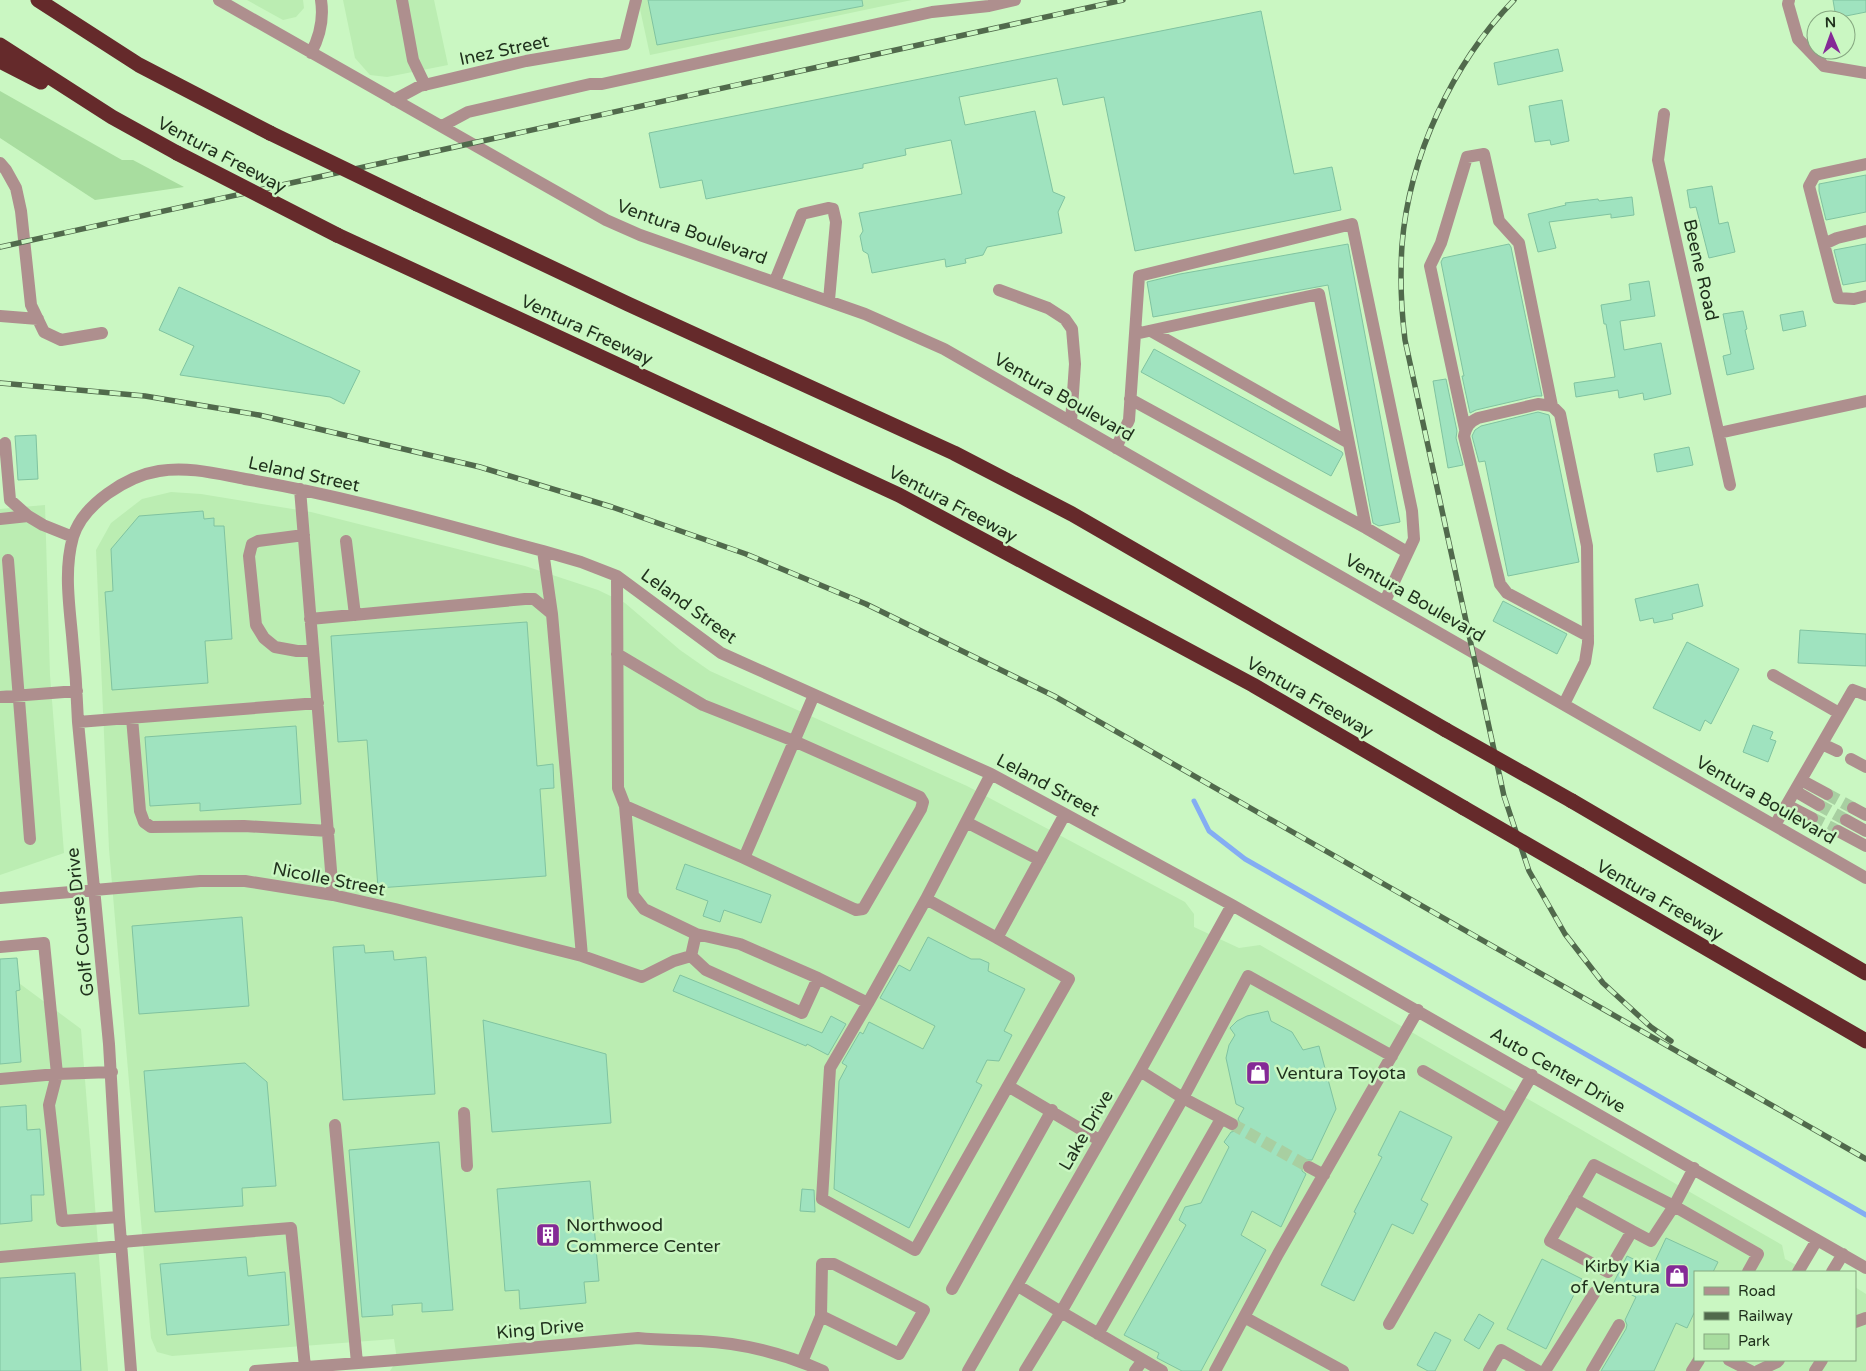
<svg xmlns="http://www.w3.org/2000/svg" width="1866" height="1371" font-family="'Varela Round',sans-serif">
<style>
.built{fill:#bbedb2}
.green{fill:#a8dd9f}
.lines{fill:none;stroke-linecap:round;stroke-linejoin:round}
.stream{stroke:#84adf3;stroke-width:5}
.building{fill:#9fe3bf;stroke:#80c3a0}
.minor-tunnel{stroke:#a8cfa1;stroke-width:12;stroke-dasharray:12 6;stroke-linecap:butt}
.minor{stroke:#ae8f8e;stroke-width:12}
.highway{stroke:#652a2b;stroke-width:15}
.rail-casing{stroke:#516a4c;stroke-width:5.5}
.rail{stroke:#caf7c2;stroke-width:4;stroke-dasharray:11;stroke-linecap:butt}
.highway-bridge{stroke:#652a2b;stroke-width:15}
.labels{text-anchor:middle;stroke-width:5;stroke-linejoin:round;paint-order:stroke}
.street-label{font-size:18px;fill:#1f301c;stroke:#caf7c2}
.poi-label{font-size:18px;fill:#1f301c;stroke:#caf7c2;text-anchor:start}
</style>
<rect width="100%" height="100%" fill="#caf7c2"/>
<path class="built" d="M247 0H303L304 8 296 17 283 20Z
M343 0H434L448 65 387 77 370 75 355 58Z
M638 0H912L650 55Z
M171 492 201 494 311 512 525 566 598 590 625 603 680 650 710 671 967 786 1185 902 1194 914V927L1239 948 1260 945 1782 1245 1785 1259 1809 1272H1695V1360H1855V1287L1866 1294V1371H390L397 1360 394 1339 172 1356 157 1352 151 1338 109 849 96 550 111 523 142 499Z
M45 505 50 675 64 853 0 875V509Z
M0 969 81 1029 108 1371H0Z"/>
<path class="green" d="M0 91 122 160H133L184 187 95 200 0 138Z"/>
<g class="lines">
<path class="stream" d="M1194 801 1209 831 1245 859 1866 1215"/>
</g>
<path class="building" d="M648 0H862L863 6 657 45Z
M1833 0H1866V12L1836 18Z
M1261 11 1294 174 1332 167 1341 210 1135 251 1104 97 1063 105 1057 78 959 97 965 125 1035 111 1053 192 1065 197 1058 212 1062 233 987 247 983 255 965 259 966 263 946 267 945 259 872 273 868 254 863 251 860 236 863 231 859 213 962 194 951 140 905 149 906 155 863 164V168L706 199 702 180 660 188 649 133Z
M1558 49 1563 71 1498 85 1494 63Z
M1562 100 1569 141 1551 145 1550 140 1535 142 1529 106Z
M1866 175V212L1826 220 1819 191V184Z
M1712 186 1719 224 1728 222 1735 252 1709 258 1696 207 1690 208 1687 190Z
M1632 197 1634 215 1611 218V214L1549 222 1556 248 1538 252 1528 214 1566 205 1565 203 1598 199 1599 201Z
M1348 244 1400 522 1379 526 1373 523 1328 285 1153 317 1147 282 1180 274Z
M1509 244 1511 247 1542 396H1536L1476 410 1470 413 1462 376H1464L1441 262 1443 258Z
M1866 244V281L1843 285 1834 250Z
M1649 281 1655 316 1620 321 1624 350 1661 343 1671 394 1644 400 1643 393 1619 398 1618 390 1576 397 1574 383 1615 377 1606 324H1604L1601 305 1631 300 1629 284Z
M179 287 360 371 344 404 330 397 180 375 194 346 159 330Z
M1743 311 1747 329 1745 330 1754 369 1727 375 1723 356 1731 354 1723 314Z
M1803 311 1806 326 1783 331 1780 315Z
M1154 349 1342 452 1343 454 1331 476 1141 372Z
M1446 379 1457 431 1456 438 1463 465 1448 468 1433 381Z
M1538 412 1549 415 1579 562 1508 576 1485 461 1479 462 1472 436 1475 430 1481 426Z
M36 435 38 479 18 480 15 436Z
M1689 447 1693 465 1657 472 1654 454Z
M203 511 204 519 214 518V526H224L232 639 205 641 208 683 112 690 105 592 113 591 111 549 139 516Z
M1698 584 1703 606 1672 614 1673 619 1654 623 1653 618 1640 621 1635 599Z
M1503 601 1567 634 1557 654 1493 621Z
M527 622 537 766 553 764 554 788 540 789 546 876 378 888 367 740 338 742 331 636Z
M1800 630 1866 634V666L1798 663Z
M1687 642 1739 669 1711 724 1705 720 1700 731 1653 708Z
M1753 725 1773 732 1770 739 1776 741 1768 762 1743 752Z
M296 726 301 804 200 811V803L150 806 145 737Z
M685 864 771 895 761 923 724 910 720 922 703 916 708 901 676 889Z
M242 917 249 1006 139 1014 132 926Z
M928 937 971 959H980L989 963 988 971 1025 989 1004 1031 1012 1035 999 1061 987 1060 976 1082 982 1085 909 1228 834 1189 839 1081 847 1066 842 1063 860 1032 863 1034 869 1022 923 1049 935 1026 880 998 899 965 910 971Z
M364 945 365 953 393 951 394 960 426 957 435 1094 343 1100 333 947Z
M17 958 20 990 16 991 21 1062 0 1064V959Z
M680 975 822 1033 831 1016 846 1024 828 1055 807 1044 806 1046 673 991Z
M1268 1011 1271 1021 1292 1032 1303 1050 1319 1046 1336 1109 1312 1160H1305L1302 1164V1171L1306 1174 1281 1227 1252 1211 1241 1235 1266 1250 1201 1371H1182L1157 1358 1159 1353 1124 1335 1186 1225 1179 1220 1185 1207 1201 1203 1229 1147 1224 1142 1231 1132 1236 1131 1239 1127 1240 1123 1238 1119 1244 1108 1236 1104 1226 1058 1229 1045 1235 1035 1230 1028 1237 1021 1247 1016Z
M483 1020 606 1054 611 1123 492 1132Z
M245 1063 267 1082 276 1186 242 1188 243 1206 155 1212 144 1071Z
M26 1105 27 1130 40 1129 44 1195H31L32 1221 0 1224V1107Z
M1400 1111 1452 1137 1421 1200 1428 1204 1413 1234 1392 1224 1354 1301 1321 1285 1356 1213 1354 1212 1382 1157 1378 1155Z
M439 1142 453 1310 422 1312V1303L392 1305 393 1315 362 1317 349 1150Z
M590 1181 599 1281 584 1282 586 1303 520 1309 519 1290 505 1291 497 1189Z
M802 1189 814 1190 815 1212 800 1211Z
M1666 1238 1718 1262 1713 1272H1695V1311L1687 1328 1676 1323 1654 1371H1601L1626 1329 1627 1325 1625 1320 1636 1297 1612 1286 1627 1256 1652 1268Z
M246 1257 248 1276 285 1272 289 1325 167 1335 160 1264Z
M1542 1259 1582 1279 1546 1349 1507 1329Z
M75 1273 81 1371H0V1278Z
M1479 1314 1494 1323 1479 1349 1464 1340Z
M1435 1332 1451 1340 1435 1371H1428L1417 1365Z"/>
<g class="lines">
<path class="minor-tunnel" d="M1827 794 1853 808
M1819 805 1846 820
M1812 818 1838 831
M1232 1124 1309 1167"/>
<path class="minor" d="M219 0 606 220 640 235 865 314 944 349 1866 878
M402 0 413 60 425 85
M1789 0 1788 4 1798 39 1824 66 1866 73
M311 53C320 36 324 19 321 0
M394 100 420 86 526 61 625 44 636 0
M1664 114 1658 160 1730 485
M442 126 468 112 590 84H602L932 12 989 6 1015 0
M0 163 6 170 16 188 21 211 31 305 44 332 61 340 102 333
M1866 231 1837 238 1824 244 1838 298 1854 299 1866 296
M1824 244 1809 186 1815 175 1866 164
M775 281 802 214 828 208 833 209 836 222 829 300
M999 290 1048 308 1065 319 1072 329 1075 364 1071 422
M0 316 38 319
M1151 331 1349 443
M1135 334 1319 294 1366 528
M1130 399 1366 528 1407 552
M1465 429 1430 266 1441 243 1467 157 1484 154 1499 221 1519 243 1552 406
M1719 433 1866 401
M5 443 10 500 28 516
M1116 448 1129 420 1139 276 1352 224 1412 511 1414 539 1385 601
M300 489 333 895
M0 519 28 516 43 525 73 537
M304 535 258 541 252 544 249 556 256 625 264 638 275 647 297 651H313
M346 541 355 615
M543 551 552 614
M8 560 30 839
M617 576 618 788 625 806 744 858 814 695
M310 619 525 599H534L552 614 582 956
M617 654 703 705 794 741 920 797 923 802 921 809 863 909 856 910 744 858
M1773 675 1839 713
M0 697 77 691
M1564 704 1585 662 1588 643 1587 546 1560 414 1552 406 1538 404 1478 418C1469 422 1466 427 1464 436L1500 584 1507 593 1588 636
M132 718 140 811 144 822 151 827 244 826 329 831
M78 722 318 703
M1822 744 1837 751
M1851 759 1866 767
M991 774 926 899 997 938 1065 814
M1801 780 1827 794
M1795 791 1819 805
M1787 805 1812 818
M625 806 633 895 644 909 696 934 691 956
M1853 808 1866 815
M1846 820 1866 831
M966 822 1040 860
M1775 825 1853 690 1866 695
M1838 831 1866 846
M0 898 200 881H245L333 895 395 909 582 956 642 977 674 961 691 956 706 970 802 1013 818 978 868 1003 926 899
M696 934 740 944 818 978
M997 938 1069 979 1008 1086 1099 1140
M0 947 44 943 57 1074 0 1079
M868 1003 830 1068 822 1199 915 1250 1008 1086
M1140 1071 1183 1098 1061 1312 1162 1371
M1423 1071 1506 1119
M112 1072 57 1074 49 1105 62 1221 119 1217
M464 1113 467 1166
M1232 1124 1183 1098 1248 976 1392 1056
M335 1125 357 1363
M1594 1165 1674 1206 1651 1241 1632 1231 1608 1272 1550 1241Z
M1309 1167 1324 1175
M1694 1168 1674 1206 1758 1254 1748 1272
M1574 1199 1632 1231
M121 1242 291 1228 305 1367
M0 1257 122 1246
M1798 1272 1817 1240
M1832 1272 1843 1254
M1018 1286 1061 1312 1025 1371
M952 1289 1052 1110
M1244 1317 1343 1371
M1855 1322 1866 1318
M1389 1324 1532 1075
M1098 1334 1221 1119
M1729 1360 1751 1371
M802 1362 821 1316 822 1264H834L924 1310 899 1354 821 1316
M131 1371 119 1217 109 1044 78 722C77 693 75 664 72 635 69 603 64 569 73 537 83 504 127 476 159 471 188 466 218 474 245 479 346 496 445 525 543 551L581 562 617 576 721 653 991 774 1065 814 1232 905 1866 1268
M255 1371 397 1360 638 1338C658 1340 679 1340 700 1341 742 1343 785 1354 823 1371
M968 1371 1140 1071 1232 905
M1135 1371 1143 1360
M1215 1371 1278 1254 1418 1010
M1489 1371 1501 1350 1538 1371
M1545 1371 1595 1292
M1592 1371 1619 1325
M1692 1371 1699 1360
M1758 1371 1777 1362 1779 1360
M1815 1371 1822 1360"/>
<path class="highway" d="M38 0 139 65 270 133
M0 45 112 117 177 153
M0 61 41 82
M417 204 628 304 954 453 1072 514 1446 730
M337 235 899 495 1253 685 1464 808
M1572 801 1866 973
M1580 875 1866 1041"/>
<defs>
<path id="rail" d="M1514 0C1453 63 1409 156 1402 245 1400 277 1401 308 1405 340L1504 796 1529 871 1565 934 1603 983 1651 1027 1671 1041
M0 247 1123 0
M0 383 145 396 259 415 480 467 612 507 746 554 866 604 1054 696 1866 1159"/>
</defs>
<use href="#rail" class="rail-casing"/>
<use href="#rail" class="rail"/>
<path class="highway-bridge" d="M270 133 417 204
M177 153 337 235
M1446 730 1572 801
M1464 808 1580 875"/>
</g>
<defs>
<symbol id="shop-square" viewBox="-11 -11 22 22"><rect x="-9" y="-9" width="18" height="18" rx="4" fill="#852a96" stroke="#caf7c2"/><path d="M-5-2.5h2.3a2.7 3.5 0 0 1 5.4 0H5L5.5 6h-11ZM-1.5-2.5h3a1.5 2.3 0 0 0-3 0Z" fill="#fff"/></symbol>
<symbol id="building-square" viewBox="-11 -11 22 22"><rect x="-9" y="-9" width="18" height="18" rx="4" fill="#852a96" stroke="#caf7c2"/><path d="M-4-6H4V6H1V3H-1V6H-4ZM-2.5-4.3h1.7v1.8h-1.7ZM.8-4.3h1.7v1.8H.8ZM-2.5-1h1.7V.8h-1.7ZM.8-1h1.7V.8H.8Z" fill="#fff"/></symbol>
</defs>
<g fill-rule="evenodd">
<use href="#shop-square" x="1244" y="1059" width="28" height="28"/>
<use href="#building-square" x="534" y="1221" width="28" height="28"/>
<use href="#shop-square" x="1663" y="1262" width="28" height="28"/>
</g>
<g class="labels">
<g class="street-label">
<text transform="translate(504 50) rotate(-12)" y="6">Inez Street</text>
<text transform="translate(222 155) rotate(28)" y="6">Ventura Freeway</text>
<text transform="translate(692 232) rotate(20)" y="6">Ventura Boulevard</text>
<text transform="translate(1701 270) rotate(77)" y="6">Beene Road</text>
<text transform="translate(587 330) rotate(25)" y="6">Ventura Freeway</text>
<text transform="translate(1064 397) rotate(30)" y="6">Ventura Boulevard</text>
<text transform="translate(304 474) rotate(12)" y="6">Leland Street</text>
<text transform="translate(953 504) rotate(28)" y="6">Ventura Freeway</text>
<text transform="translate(1415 598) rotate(30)" y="6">Ventura Boulevard</text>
<text transform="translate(689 606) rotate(36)" y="6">Leland Street</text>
<text transform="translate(1310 697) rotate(30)" y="6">Ventura Freeway</text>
<text transform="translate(1048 785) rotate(28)" y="6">Leland Street</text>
<text transform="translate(1766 800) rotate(30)" y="6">Ventura Boulevard</text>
<text transform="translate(329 879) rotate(11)" y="6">Nicolle Street</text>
<text transform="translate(1660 900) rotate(30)" y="6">Ventura Freeway</text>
<text transform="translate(80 922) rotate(-96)" y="6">Golf Course Drive</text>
<text transform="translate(1558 1070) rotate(30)" y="6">Auto Center Drive</text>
<text transform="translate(1086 1130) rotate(-60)" y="6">Lake Drive</text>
<text transform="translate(540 1329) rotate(-5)" y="6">King Drive</text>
</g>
<g class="poi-label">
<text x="1276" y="1079">Ventura Toyota</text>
<text x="566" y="1231">Northwood<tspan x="566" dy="21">Commerce Center</tspan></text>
<text x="1660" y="1272" text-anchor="end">Kirby Kia<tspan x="1660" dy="21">of Ventura</tspan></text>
</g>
</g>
<rect x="1694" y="1271" width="162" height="90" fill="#caf7c2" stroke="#86a780"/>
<rect x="1704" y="1287" width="25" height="8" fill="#ae8f8e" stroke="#86a780"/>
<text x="1738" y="1296" font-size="15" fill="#1f301c">Road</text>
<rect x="1704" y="1312" width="25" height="8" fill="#516a4c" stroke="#86a780"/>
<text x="1738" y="1321" font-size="15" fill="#1f301c">Railway</text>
<rect x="1704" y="1334" width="25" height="15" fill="#a8dd9f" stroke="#86a780"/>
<text x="1738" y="1346" font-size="15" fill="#1f301c">Park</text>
<g transform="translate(1831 35) rotate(358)"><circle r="24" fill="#caf7c2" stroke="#86a780"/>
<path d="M0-4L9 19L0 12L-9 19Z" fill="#852a96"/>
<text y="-8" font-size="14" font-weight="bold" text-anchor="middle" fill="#1f301c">N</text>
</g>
</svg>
